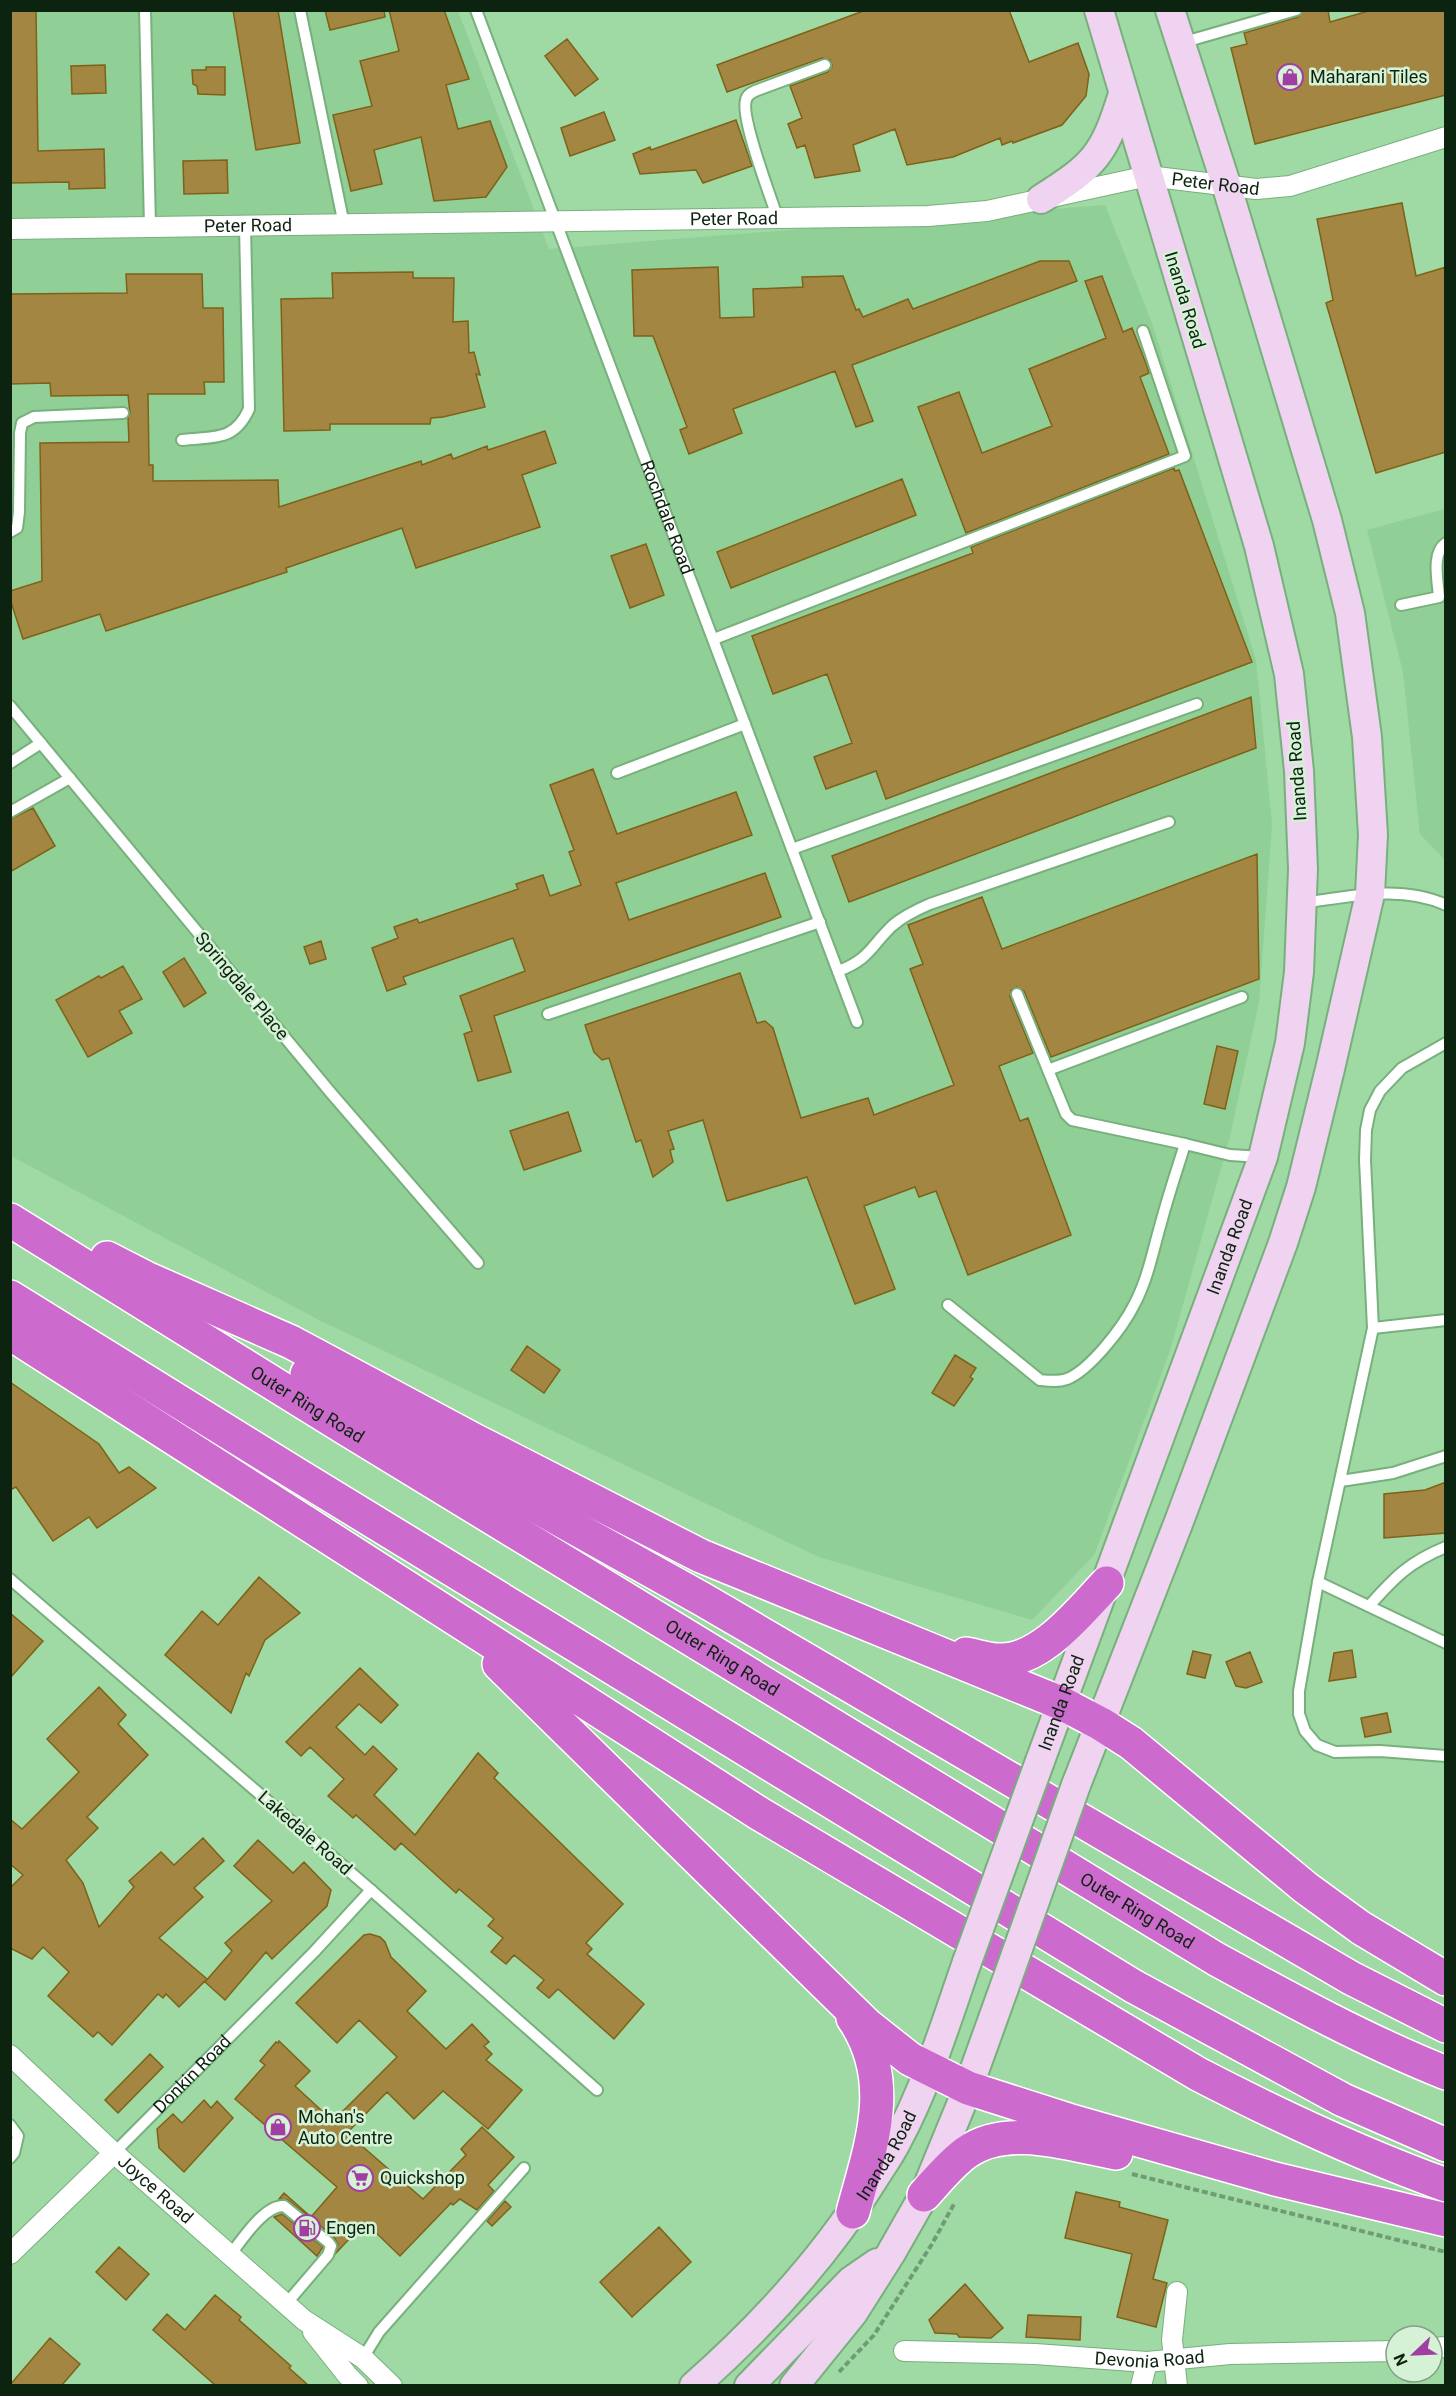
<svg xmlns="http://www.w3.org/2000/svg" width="1456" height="2396" font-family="Roboto,sans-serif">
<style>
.built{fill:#90cf96}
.building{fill:#a38641;stroke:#7e6218;stroke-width:1.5}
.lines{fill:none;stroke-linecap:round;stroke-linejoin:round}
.service-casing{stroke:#77b07d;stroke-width:14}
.minor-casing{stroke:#77b07d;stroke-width:22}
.secondary-casing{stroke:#77b07d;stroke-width:32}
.motorway-casing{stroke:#fff;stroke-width:36}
.path{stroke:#6f9d73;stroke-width:4;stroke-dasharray:6 3;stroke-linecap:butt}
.service{stroke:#fff;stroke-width:10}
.minor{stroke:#fff;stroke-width:20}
.secondary{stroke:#f0d3f0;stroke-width:28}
.motorway{stroke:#cc6bcd;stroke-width:33}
.secondary-bridge-casing{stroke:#77b07d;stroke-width:32;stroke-linecap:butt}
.secondary-bridge{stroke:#f0d3f0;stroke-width:28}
.labels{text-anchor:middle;stroke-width:5;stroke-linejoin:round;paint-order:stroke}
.poi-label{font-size:18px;fill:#0c230f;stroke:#d5f2d6;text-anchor:start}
.street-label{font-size:18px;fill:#0c230f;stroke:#d5f2d6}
</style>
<rect width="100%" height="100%" fill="#9fd9a4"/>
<path class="built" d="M10 11H458L549 249 1105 205 1152 323 1256 660 1272 824 1259 1002 1230 1136 1170 1351 1094 1555 1032 1620 819 1557 319 1320 11 1156Z
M1445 509V860L1420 834 1403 672 1367 530Z"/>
<path class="building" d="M10 10H36L38 151 104 149 105 188 69 189V182L10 183Z
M233 10H278L300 143 256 150Z
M325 10H384L385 17 330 30Z
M389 10H444L469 79 446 85 458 129 490 121 507 167 486 197 434 201 421 137 374 150 382 184 351 191 333 115 372 106 360 61 399 51Z
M866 10H1009L1029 62 1078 43 1089 74 1086 96 1062 125 1013 143 1012 141 1002 145 1000 138 953 157 907 165 895 129 853 145 860 171 815 178 805 145 797 148 788 124 802 118 790 86 828 72 832 66 830 60 822 58 727 92 717 65Z
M1303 10H1328L1330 22 1372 10H1446V95L1255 144 1231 48 1247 44 1244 33 1298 17Z
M567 39 598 79 575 96 545 56Z
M105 65 106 93 72 94 71 66Z
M206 67H225V95L198 94 197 86 193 84 192 70H206Z
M604 112 615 140 570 156 561 128Z
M736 120 752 166 703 183 696 170 640 174 633 154 650 147 651 150Z
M227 160 228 193 184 194 183 161Z
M1402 203 1416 276 1446 267V452L1376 473 1326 303 1333 300 1317 219Z
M1040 261H1069L1077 281 852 365 873 421 856 427 835 371 733 409 742 433 689 454 680 430 687 427 653 336H634L632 270 718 267 720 318 754 317 753 289 803 287 802 277 843 276 856 310 859 309 863 317 908 299 913 309Z
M413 272V278H454L453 322 468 321 469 353 474 352 480 375 476 374 485 407 443 417 431 418 430 424H330V430L284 431 281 299 333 298 332 273Z
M126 274H202L203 308H223L224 382H204L205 394H148L149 465H153V481L278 480 279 507 421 461 422 465 451 454 453 459 487 446 488 450 545 431 556 463 522 475 540 527 416 568 402 528 286 568 287 572 106 631 100 614 23 639 10 599V591L42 581 40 443 129 442 128 418 130 413 128 395 51 396 50 383 10 384V294L127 293Z
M1102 276 1123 332 1132 328 1147 366 1149 373 1140 377 1169 454 966 533 918 407 959 392 982 453 1052 426 1029 369 1106 338 1085 281Z
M1174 468 1175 471 1179 470 1252 662 886 799 876 771 826 789 814 757 852 743 827 674 773 694 752 636 973 553 971 547Z
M902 479 916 515 731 588 717 552Z
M646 544 664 595 630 608 611 556Z
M1251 697 1256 748 849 902 832 856Z
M593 769 617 834 736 792 752 835 616 883 629 920 765 873 781 917 494 1016 511 1072 478 1081 464 1034 472 1031 460 996 525 971 513 938 403 977 406 984 387 991 372 948 398 938 394 927 417 919 419 923 518 889 516 884 543 875 550 896 581 885 569 852 574 850 550 785Z
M33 808 55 846 10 872V819Z
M1257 854 1259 979 1051 1057 1024 991 1017 987 1011 990 1010 997 1033 1053 999 1066 1020 1121 1028 1118 1071 1235 968 1275 936 1191 919 1197 915 1187 864 1206 895 1289 855 1304 807 1177 727 1201 703 1120 668 1131 674 1149 670 1150 673 1162 653 1177 641 1140 636 1142 609 1058 602 1060 594 1052 585 1025 740 973 757 1023 765 1021 773 1028 801 1118 868 1098 874 1115 954 1085 910 969 923 964 908 925 982 897 1002 949Z
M321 941 326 959 310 964 304 947Z
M184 958 206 993 184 1007 163 972Z
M123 966 142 999 119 1011 132 1033 88 1057 56 1000 99 976 101 978Z
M1217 1046 1238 1051 1225 1109 1204 1104Z
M568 1112 581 1151 524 1170 510 1131Z
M527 1346 560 1370 544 1393 511 1370Z
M955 1355 976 1368 970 1377 973 1379 954 1406 932 1393Z
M10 1382 99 1444 119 1473 129 1467 156 1488 97 1528 89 1517 53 1541 16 1487 10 1490Z
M1446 1482V1533L1384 1538V1494L1425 1490Z
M259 1577 300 1613 265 1640 249 1676 246 1673 231 1713 165 1655 202 1611 218 1625Z
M10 1613 43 1641 10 1678Z
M1352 1650 1356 1677 1329 1681 1334 1653Z
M1193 1651 1211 1655 1205 1678 1187 1674Z
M1250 1652 1262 1682 1246 1688 1236 1686 1226 1662Z
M360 1668 398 1705 381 1723 359 1704 336 1727 365 1755 373 1746 397 1769 374 1795 415 1835 478 1753 498 1773 494 1778 623 1904 586 1943 592 1949 587 1954 644 2004 614 2039 558 1989 549 1998 537 1988 544 1980 514 1955 506 1964 491 1952 503 1938 488 1926 494 1919 459 1889 456 1893 401 1843 395 1850 356 1815 353 1818 328 1796 344 1779 310 1747 301 1756 286 1742Z
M99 1687 126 1715 118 1724 148 1755 87 1817 98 1828 66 1860 83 1883 99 1927 134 1887 129 1881 161 1852 174 1865 203 1838 224 1861 194 1888 203 1897 159 1938 207 1979 179 2007 166 1994 163 1998 158 1994 112 2045 98 2032 93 2037 48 1996 69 1972 43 1947 32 1959 10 1948V1888L23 1875 10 1864V1819L22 1829 79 1772 47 1739Z
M1387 1713 1391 1732 1365 1737 1361 1718Z
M258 1840 293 1873 304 1862 331 1890 327 1906 272 1959 266 1952 225 2000 205 1982 232 1951 225 1943 272 1901 234 1866Z
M370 1934 380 1937 385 1942 391 1957 426 1991 407 2011 446 2049 472 2024 489 2042 484 2046 492 2054 486 2060 522 2090 488 2129 443 2091 414 2119 387 2092 347 2133 423 2199 466 2155 461 2149 482 2127 514 2157 488 2185 494 2191 477 2210 460 2199 453 2205 451 2203 400 2256 365 2222 336 2253 338 2244 333 2236 288 2200 279 2199 284 2193 311 2217 337 2187 235 2099 265 2065 260 2061 276 2042 278 2043 279 2041 310 2071 295 2086 333 2121 397 2057 359 2020 337 2043 296 2003 364 1935Z
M150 2054 163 2067 118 2113 105 2100Z
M204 2100 211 2108 217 2101 233 2118 184 2172 159 2148 157 2129 173 2114 182 2123Z
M1076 2192 1120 2202 1119 2207 1168 2220 1153 2279 1167 2283 1156 2327 1117 2317 1132 2254 1065 2238Z
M505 2201 511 2207 492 2226 487 2221Z
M282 2214 323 2247 317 2256 274 2217Z
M659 2227 691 2262 632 2317 600 2282Z
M119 2247 149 2274 126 2300 96 2272Z
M965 2284 1003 2328 991 2338 959 2337 957 2334 935 2333 929 2320Z
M215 2295 241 2317 239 2320 291 2366 289 2368 308 2385H215L153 2330 167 2314 185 2330Z
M1028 2315 1081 2317 1080 2340 1026 2337Z
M50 2338 80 2364 62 2385H10Z"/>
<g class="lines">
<defs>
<g id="service">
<path d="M145 10 150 227"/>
<path d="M300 10 344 225"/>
<path id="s1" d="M476 10 857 1022"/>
<path d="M1181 43 1296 10"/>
<path d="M778 219C771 198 740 117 746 100 747 95 751 93 755 91L825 65"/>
<path d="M182 440C214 436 234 442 249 409L245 226"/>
<path d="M10 532 17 528 19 512 20 433 22 423 34 417 123 413"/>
<path d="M1401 605 1439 597C1438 581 1431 553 1446 543"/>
<path d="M714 639 1185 456 1143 331"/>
<path d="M10 706 331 1093 478 1263"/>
<path d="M10 763 41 743"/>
<path d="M617 773 745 724"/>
<path d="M10 812 70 778"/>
<path d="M792 849 1197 704"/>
<path d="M1302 903C1348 897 1401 884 1446 905"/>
<path d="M838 971C869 960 871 946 892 926 903 916 916 910 930 904L1169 822"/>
<path d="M1017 994 1066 1114 1072 1120 1185 1144"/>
<path d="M548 1014 820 922"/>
<path d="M1446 1043 1402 1068 1380 1091 1370 1110 1366 1130 1365 1160 1373 1328 1318 1582 1446 1643"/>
<path d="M1048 1070 1242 997"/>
<path d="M948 1305 1040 1380C1050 1381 1058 1382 1067 1379 1090 1370 1123 1327 1134 1305 1148 1279 1153 1250 1161 1223 1168 1196 1177 1170 1185 1144L1230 1155 1262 1157"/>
<path d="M1373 1328 1446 1320"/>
<path d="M1341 1481 1393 1473 1446 1456"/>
<path d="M10 1579 371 1890 597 2090"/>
<path d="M1318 1582 1299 1691V1714L1305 1731 1317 1745 1335 1752 1380 1751 1446 1756"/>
<path d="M1369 1606C1395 1577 1409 1562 1446 1547"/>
<path d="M10 2125 18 2136 14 2153 10 2158"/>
<path id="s2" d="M114 2153 314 1952 371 1890"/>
<path d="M230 2255C242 2240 264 2205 284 2206L328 2242 331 2246 328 2255 286 2304"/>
<path d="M363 2358 379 2332 524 2168"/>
</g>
<g id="minor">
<path id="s3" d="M10 229 928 216 987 211 1148 176 1256 189 1290 186 1446 137"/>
<path id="s4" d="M10 2055 114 2153 304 2320 363 2358 392 2386"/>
<path d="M10 2254 114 2153"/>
<path d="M1177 2292 1172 2340 1177 2386"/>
<path d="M313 2332 347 2375 358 2386"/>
<path d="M1432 2348 1446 2347"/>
<path id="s5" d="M904 2351 1035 2354 1147 2362 1230 2354 1396 2351"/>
<path d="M1141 2386 1147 2362"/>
</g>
<g id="secondary">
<path d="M1041 199C1095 165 1104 155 1123 94"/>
<path id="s6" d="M1040 1761 1263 1157 1290 1043 1299 972 1303 869 1299 771 1289 674 1259 546 1099 10"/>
<path d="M1076 1785 1178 1524 1283 1243 1301 1187 1330 1069 1370 894 1373 835 1367 737 1350 613 1327 520 1226 184 1170 10"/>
<path id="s7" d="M694 2386C763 2325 824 2259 873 2180 881 2167 890 2155 897 2141 927 2085 946 2022 967 1962"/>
<path d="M749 2386 851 2281 877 2263"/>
<path d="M794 2386 853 2313 891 2253 924 2195 968 2088 1004 1988"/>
</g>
<g id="motorway">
<path id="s8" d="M10 1220 345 1428 1216 1959C1291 2000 1366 2041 1446 2073"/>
<path d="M107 1258 146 1278 291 1342 474 1440 701 1556 1063 1704 1101 1724 1131 1743 1306 1888 1361 1928 1446 1979"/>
<path d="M10 1297 291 1471 1133 1986 1343 2100 1446 2145"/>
<path d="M10 1333 760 1814 1198 2074C1279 2116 1360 2154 1446 2185"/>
<path d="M307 1374 403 1432 702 1599 1351 1978 1446 2026"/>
<path d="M966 1654C977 1656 988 1660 999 1660 1041 1662 1080 1611 1107 1583"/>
<path d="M499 1664 867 2025 910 2059 968 2088 1068 2120 1275 2179 1446 2220"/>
<path d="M853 2018C896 2081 871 2145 853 2212"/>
<path d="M924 2195C937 2181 951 2163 967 2152 1008 2123 1071 2145 1116 2153"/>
</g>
</defs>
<use href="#service" class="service-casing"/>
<use href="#minor" class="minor-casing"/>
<use href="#secondary" class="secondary-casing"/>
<use href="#motorway" class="motorway-casing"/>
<path class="path" d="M1132 2174 1446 2252
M839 2372 874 2335 932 2244 954 2204"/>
<use href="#service" class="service"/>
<use href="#minor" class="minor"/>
<use href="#secondary" class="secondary"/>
<use href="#motorway" class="motorway"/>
<defs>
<path id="secondary-bridge" d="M967 1962 1040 1761
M1004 1988 1076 1785"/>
</defs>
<use href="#secondary-bridge" class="secondary-bridge-casing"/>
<use href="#secondary-bridge" class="secondary-bridge"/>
</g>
<defs>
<symbol id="shop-ring" viewBox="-11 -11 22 22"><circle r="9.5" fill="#d5f2d6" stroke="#a13ea3" stroke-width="1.5"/><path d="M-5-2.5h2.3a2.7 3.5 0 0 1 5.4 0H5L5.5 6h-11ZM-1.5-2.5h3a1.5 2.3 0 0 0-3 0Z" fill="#a13ea3"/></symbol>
<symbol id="supermarket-ring" viewBox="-11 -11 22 22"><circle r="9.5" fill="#d5f2d6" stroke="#a13ea3" stroke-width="1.5"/><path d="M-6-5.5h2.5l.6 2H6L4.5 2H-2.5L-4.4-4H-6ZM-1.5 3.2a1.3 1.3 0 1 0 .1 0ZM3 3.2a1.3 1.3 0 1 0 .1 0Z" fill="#a13ea3"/></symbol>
<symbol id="fuel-ring" viewBox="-11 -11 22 22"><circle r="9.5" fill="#d5f2d6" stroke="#a13ea3" stroke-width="1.5"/><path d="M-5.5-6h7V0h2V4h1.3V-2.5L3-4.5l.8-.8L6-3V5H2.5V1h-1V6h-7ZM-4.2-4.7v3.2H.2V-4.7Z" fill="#a13ea3"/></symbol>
</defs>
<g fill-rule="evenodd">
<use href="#shop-ring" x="1275" y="62" width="30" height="30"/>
<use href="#shop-ring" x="263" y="2112" width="30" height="30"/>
<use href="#supermarket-ring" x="345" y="2163" width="30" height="30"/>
<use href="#fuel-ring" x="292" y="2213" width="30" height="30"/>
</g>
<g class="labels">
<g class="poi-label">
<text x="1310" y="83">Maharani Tiles</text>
<text x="298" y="2123">Mohan's<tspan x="298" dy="21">Auto Centre</tspan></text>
<text x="380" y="2184">Quickshop</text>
<text x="326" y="2234">Engen</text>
</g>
<g class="street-label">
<text dy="6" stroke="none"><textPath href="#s3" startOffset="1210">Peter Road</textPath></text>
<text dy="6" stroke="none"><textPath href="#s3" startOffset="724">Peter Road</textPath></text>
<text dy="6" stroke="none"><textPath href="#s3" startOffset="238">Peter Road</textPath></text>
<text transform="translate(1185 300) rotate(73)" y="6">Inanda Road</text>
<text dy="6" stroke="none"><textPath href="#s1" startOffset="542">Rochdale Road</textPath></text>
<text transform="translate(1297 771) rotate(-94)" y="6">Inanda Road</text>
<text transform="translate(242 986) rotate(50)" y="6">Springdale Place</text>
<text dy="6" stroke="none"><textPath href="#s6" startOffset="548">Inanda Road</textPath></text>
<text dy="6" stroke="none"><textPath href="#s8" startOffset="350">Outer Ring Road</textPath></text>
<text dy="6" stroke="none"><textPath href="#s8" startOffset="836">Outer Ring Road</textPath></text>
<text dy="6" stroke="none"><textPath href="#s6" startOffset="62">Inanda Road</textPath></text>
<text transform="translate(305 1833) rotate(41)" y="6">Lakedale Road</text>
<text dy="6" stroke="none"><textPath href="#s8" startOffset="1322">Outer Ring Road</textPath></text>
<text dy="6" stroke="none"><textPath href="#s2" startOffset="111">Donkin Road</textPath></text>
<text dy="6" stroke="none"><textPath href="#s7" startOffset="302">Inanda Road</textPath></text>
<text dy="6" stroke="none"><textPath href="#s4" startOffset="198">Joyce Road</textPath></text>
<text dy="6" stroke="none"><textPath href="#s5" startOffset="246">Devonia Road</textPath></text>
</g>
</g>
<rect width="1456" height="2396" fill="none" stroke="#0c230f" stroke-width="24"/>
<g transform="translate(1414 2354) rotate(247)"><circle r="28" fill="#d5f2d6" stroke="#859f86" stroke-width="1.5"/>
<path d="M0-4.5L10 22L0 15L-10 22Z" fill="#a13ea3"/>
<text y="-9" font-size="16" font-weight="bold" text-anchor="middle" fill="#0c230f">N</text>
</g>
</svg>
